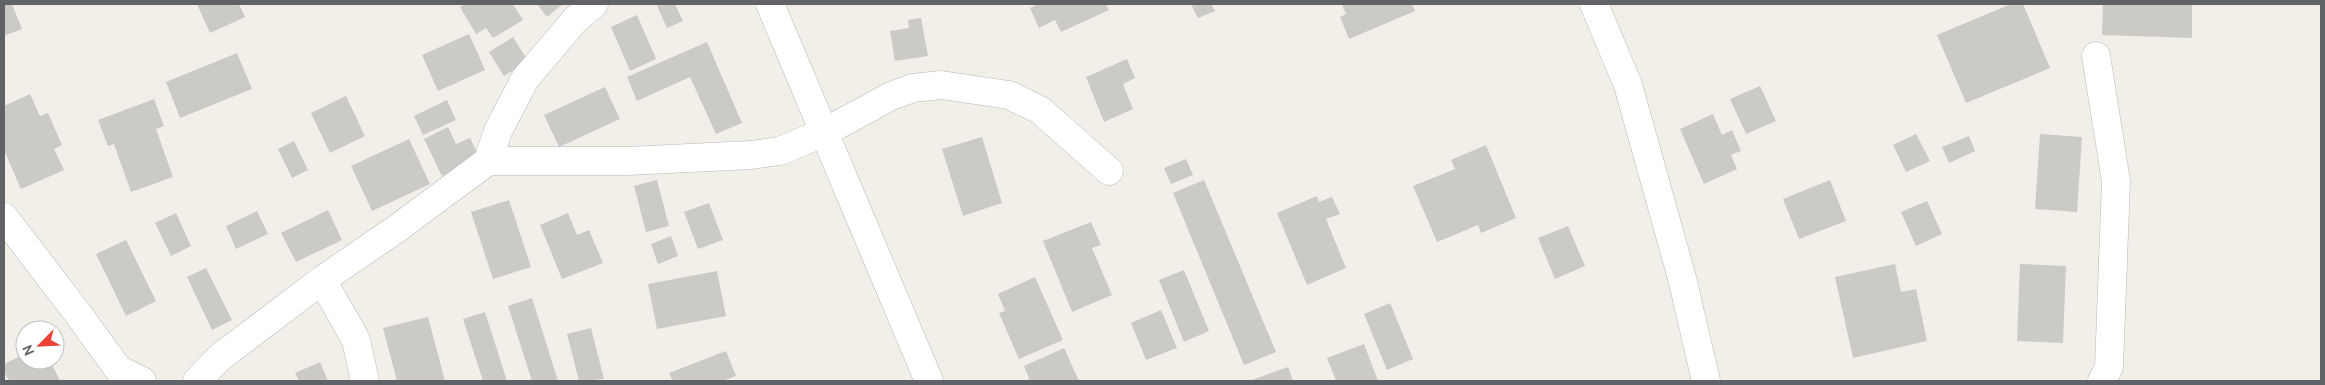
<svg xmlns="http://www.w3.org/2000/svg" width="2325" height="385" font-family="Cabin,sans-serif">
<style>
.building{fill:#cccac5}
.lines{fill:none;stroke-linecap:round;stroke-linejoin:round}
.minor-casing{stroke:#b5b8bc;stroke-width:29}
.minor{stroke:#fff;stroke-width:28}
</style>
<rect width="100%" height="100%" fill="#f1efe8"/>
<path class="building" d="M4 4H12L22 29 4 36Z
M197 4H239L245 17 210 33Z
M465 4H513L523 20 493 38 486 28 476 34 460 7Z
M537 4H563L547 17Z
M661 4H675L683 21 667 28 657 6Z
M1038 4H1106L1109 10 1061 32 1055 20 1039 28 1030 8Z
M1191 4H1211L1215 11 1198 18Z
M1342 4H1412L1415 11 1349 39 1340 17 1346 14Z
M2011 4H2023L2050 68 1966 103 1937 35Z
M2103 4H2192V38L2102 35Z
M637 15 656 59 630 71 611 27Z
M921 18 928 56 895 61 890 31 909 28 908 20Z
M469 34 485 70 438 91 422 55Z
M513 37 528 61 504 76 489 52Z
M707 42 742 123 716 134 690 77 637 101 627 77Z
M237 53 252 89 180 118 166 82Z
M1127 59 1135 78 1123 84 1133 109 1104 122 1086 77Z
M1760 86 1776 121 1746 134 1730 99Z
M605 87 620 119 559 147 544 115Z
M30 94 40 116 48 113 62 145 54 149 64 170 21 189 4 150V106Z
M346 96 365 136 330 153 311 113Z
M154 99 164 126 156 129 173 177 131 192 114 144 108 146 98 120Z
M447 100 456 120 423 135 414 116Z
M1713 114 1722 135 1732 130 1741 151 1731 155 1737 169 1704 184 1680 129Z
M448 127 456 144 470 138 480 158 442 176 424 139Z
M1916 134 1930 161 1906 172 1893 145Z
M2040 134 2082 137 2077 212 2035 209Z
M1969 136 1975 151 1949 163 1942 147Z
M982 137 1002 203 963 216 942 149Z
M409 139 430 184 372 211 351 166Z
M294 141 308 170 292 178 278 149Z
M1486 145 1516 218 1481 233 1478 225 1437 242 1413 186 1455 169 1451 160Z
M1186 159 1193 175 1171 184 1164 168Z
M657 180 669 226 646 232 634 186Z
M1204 180 1276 352 1244 365 1173 193Z
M1830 180 1846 221 1799 239 1783 199Z
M1317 196 1319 202 1332 197 1340 214 1326 219 1346 268 1307 285 1277 213Z
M509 200 531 267 493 279 471 212Z
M1927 201 1942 234 1916 246 1901 212Z
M709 203 723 240 698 249 684 212Z
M328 210 342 240 296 262 281 233Z
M257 211 268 234 236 249 226 226Z
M176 213 191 246 171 256 155 223Z
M568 213 577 235 589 230 603 263 562 279 540 225Z
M1091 222 1101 245 1092 248 1112 295 1072 312 1043 241Z
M1568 226 1585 266 1555 279 1538 238Z
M671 236 678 256 658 264 651 244Z
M126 240 156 301 126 316 96 254Z
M1895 264 1901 292 1916 289 1927 341 1853 358 1835 277Z
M2020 264 2066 266 2063 343 2017 341Z
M206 268 232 320 212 330 187 277Z
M1184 270 1209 331 1184 342 1159 280Z
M717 271 726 316 657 329 648 284Z
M1035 277 1063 340 1019 359 999 313 1005 311 998 294Z
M532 298 558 381H532L508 306Z
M1390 303 1413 359 1387 370 1364 314Z
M1161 310 1177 348 1146 360 1131 323Z
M485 312 507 381H483L463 319Z
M428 317 445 381H397L383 328Z
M591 328 604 379 579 381 567 334Z
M1364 344 1378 381H1336L1327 358Z
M1064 348 1079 381H1030L1024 366Z
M726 351 736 376 722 381H673L669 373Z
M25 354V360H50L60 381H9L4 371V364Z
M320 362 328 381H299L295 373Z
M1288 367 1293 381H1249Z"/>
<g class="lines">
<defs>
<path id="minor" d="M770 4 929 381
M1594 4 1628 85 1682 278 1706 381
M2096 56 2116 181 2109 367 2102 381
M488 161H628L751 155 780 151 825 132 891 96 913 88 941 85 1009 95 1040 110 1109 171
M4 217 79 315 118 369 142 381
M322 280 356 340 365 381
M197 381 219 358 322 280 395 230 488 161 498 131 525 79 575 20 594 4"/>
</defs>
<use href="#minor" class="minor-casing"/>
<use href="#minor" class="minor"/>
</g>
<rect width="2325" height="385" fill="none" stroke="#5f6368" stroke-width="10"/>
<g transform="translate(40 345) rotate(246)"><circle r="24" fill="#ffffff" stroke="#bfc1c3"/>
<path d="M0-4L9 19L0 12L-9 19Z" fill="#ea4335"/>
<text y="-8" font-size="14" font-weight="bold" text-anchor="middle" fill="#5f6368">N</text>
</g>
</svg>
